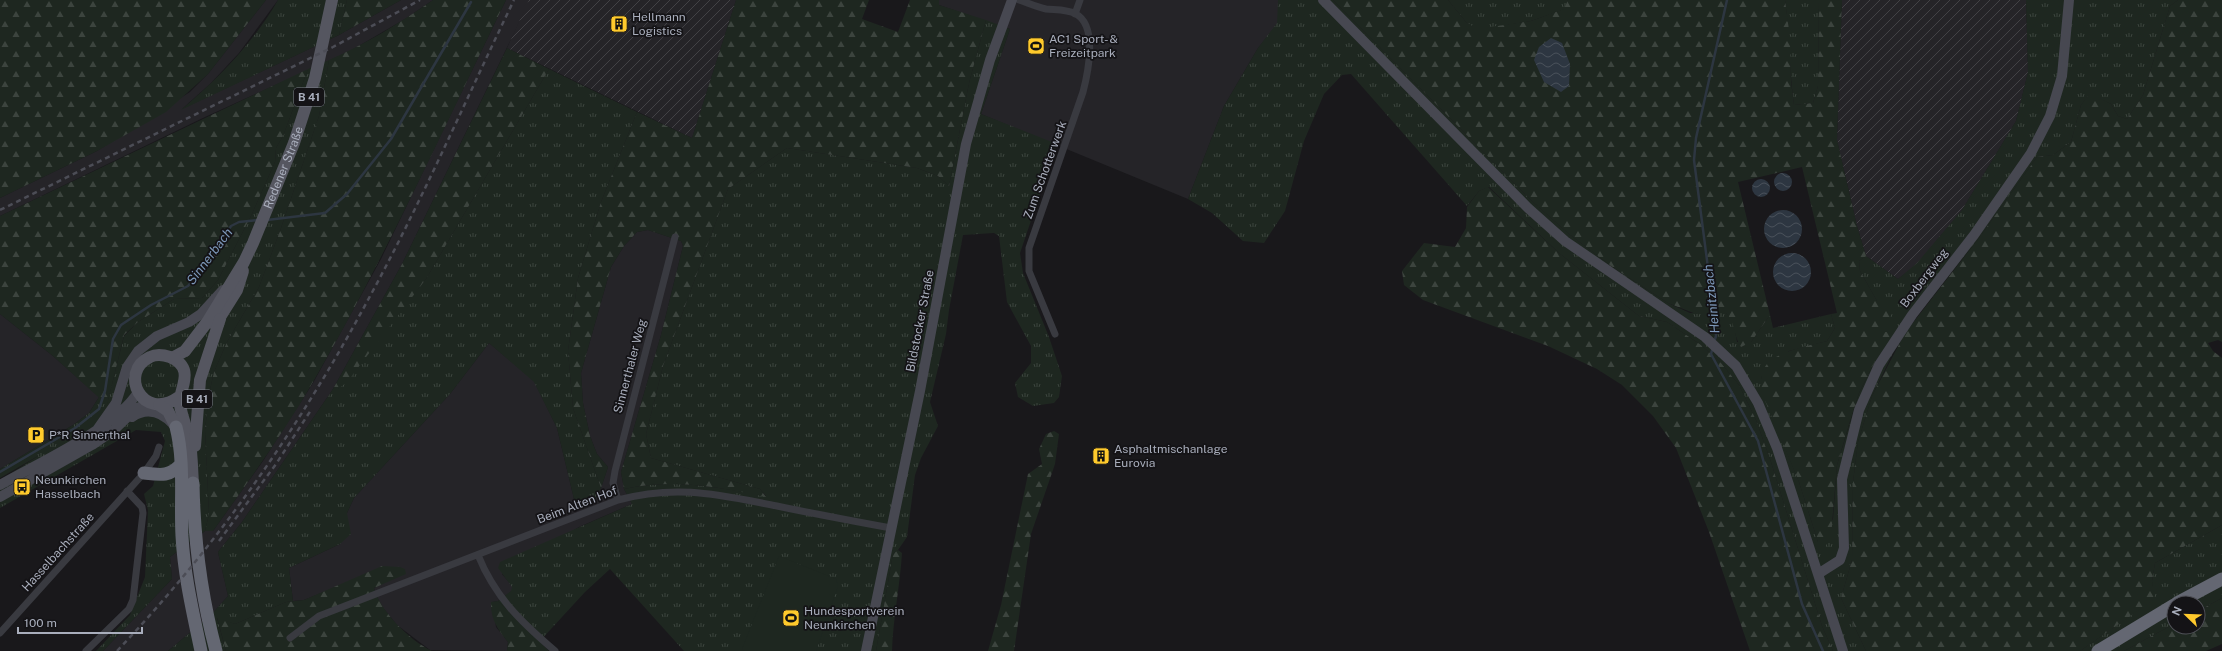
<svg xmlns="http://www.w3.org/2000/svg" width="2222" height="651" font-family="'Public Sans',sans-serif">
<style>
.built{fill:#252428}
.industrial{fill:url(#industrial-furrows)}
.grass{fill:url(#grass-tufts)}
.forest{fill:url(#forest-firs)}
.pitch{fill:#1e2720}
.water{fill:url(#water-waves)}
.lines{fill:none;stroke-linecap:round;stroke-linejoin:round}
.stream{stroke:#2d3641;stroke-width:2.5}
.street{stroke:#393a40;stroke-width:7}
.secondary{stroke:#474851;stroke-width:10}
.primary{stroke:#555660;stroke-width:12}
.highway{stroke:#646772;stroke-width:13}
.rail{stroke:#4c4d56;stroke-width:2.5;stroke-dasharray:5 4;stroke-linecap:butt}
.labels{text-anchor:middle;stroke-width:3.5;stroke-linejoin:round;paint-order:stroke}
.shield{fill:#141316;stroke:#7c808a;stroke-width:1}
.shield-label{font-size:11px;font-weight:bold;fill:#a9aebc}
.poi-label{font-size:12px;fill:#a9aebc;stroke:#141316;text-anchor:start}
.street-label{font-size:12px;fill:#a9aebc;stroke:#141316}
.water-label{font-size:13px;font-style:italic;fill:#7d98ba;stroke:#141316}
</style>
<defs>
<pattern id="industrial-furrows" width="10" height="10" patternUnits="userSpaceOnUse"><rect width="10" height="10" fill="#252428"/><path d="M-1 1l2-2M0 10L10 0M9 11l2-2" fill="none" stroke="#424145"/></pattern>
<pattern id="grass-tufts" width="24" height="20" patternUnits="userSpaceOnUse"><rect width="24" height="20" fill="#1e2720"/><path d="M3 7l-1-3M5 7V3M7 7l1-3M15 17l-1-3M17 17v-4M19 17l1-3" fill="none" stroke="#3c443e"/></pattern>
<pattern id="forest-firs" width="22" height="20" patternUnits="userSpaceOnUse"><rect width="22" height="20" fill="#1e2720"/><path d="M5 1l3.5 6h-7zM16 11l3.5 6h-7z" fill="#3c443e"/></pattern>
<pattern id="water-waves" width="16" height="10" patternUnits="userSpaceOnUse"><rect width="16" height="10" fill="#2d3641"/><path d="M0 5q4-4 8 0t8 0" fill="none" stroke="#49515a"/></pattern>
</defs>
<rect width="100%" height="100%" fill="#19181b"/>
<path class="built" d="M266 0H278L239 53 211 83 182 109 339 35 401 0H433L405 19 350 51 205 117 0 216V198L97 151 190 92 208 74Z
M506 0H530L402 264 333 389 242 522 218 552 228 596 211 615 168 651H103L172 579 170 557 205 531H213L263 461 313 383 381 259Z
M939 0H1278V23L1258 48 1224 106 1188 199 981 114 1010 29 939 5Z
M648 230 681 241 683 246 661 335 621 472 624 489 632 504 579 527 502 574 513 587 512 591 498 601 492 602 496 627 508 642 507 651 430 650 397 625 380 604 374 588 386 581 343 584 304 600 293 601 289 568 340 544 347 513 354 498 450 394 489 343 534 381 557 428 574 499 601 488 608 467 597 454 590 436 583 403 581 373 611 267 624 246 637 232Z
M0 314 53 356 99 397 89 413 73 425 0 469Z"/>
<path class="industrial" d="M529 0H736L692 138 507 48Z
M1842 0H2026L2028 72 2016 121 1962 210 1917 264 1898 279 1866 256 1857 226 1837 140Z"/>
<path class="grass" d="M278 0H347L339 35 181 110C218 79 254 42 278 0Z
M1278 0H1333L1531 200 1569 234 1614 268 1668 303 1690 313H1726L1733 320 1737 342H1751L1770 315 1773 328 1831 314 1835 328 1827 341 1789 351 1761 377 1762 391 1799 482 1818 542 1833 519 1837 465 1859 393 1874 363 1897 332H1884L1877 301 1860 271 1859 261 1866 256 1898 279 1917 263 1962 210 2016 121 2028 72 2026 0H2178L2170 6 2143 95 2127 119 2118 116 2111 104 2090 94 2081 105 2071 142 2053 155 2037 157 1979 238 1916 317 1892 355 1872 396 1858 442 1853 482 1852 560 1841 598 1866 651H1833L1822 626 1771 462 1756 420 1739 385 1721 363 1701 345 1667 322 1639 316 1559 253 1489 187 1479 191 1467 206 1351 74 1342 75 1324 94 1304 141 1285 211 1264 243 1243 241 1212 213 1188 199 1224 106 1258 48 1277 23Z
M1448 0H1568L1565 9 1531 21 1477 30 1466 22Z
M1785 0H1819L1818 86 1813 103 1794 105C1789 70 1790 35 1785 0Z
M986 20 1010 29 981 114 1057 144 1020 253 1023 273 1049 337 1062 376 1059 397 1054 403 1033 406 1018 397 1015 383 1031 363V346L1007 302 999 236 994 233 963 235 949 310 946 334 930 402 938 426 921 458 915 475 907 537 898 550 893 554 876 651H684L610 569 585 592 539 642 498 601 511 591 512 587 498 568 500 562 632 504 624 489C672 478 718 487 766 496L760 489 651 458 646 434 663 366 728 189 787 148 917 168 938 176 949 186 969 83Z
M329 60 319 116 280 231 259 287 227 342 214 372 209 394 205 430 209 514 205 531 170 557 172 579 103 651H96L130 615 145 577 148 510 144 494 153 486 165 441 161 432 136 430 0 508V480L43 453 0 478V469L73 425 89 413 99 397 107 404 124 336 138 322 174 299 202 298 218 280 251 216 275 162 276 148 283 136 308 69Z
M549 69 637 112 601 202 578 278 568 351 573 408 601 488 595 500 578 504 574 499 557 428 534 382 489 343 450 394 354 498 347 513 351 534 340 544 289 568 293 601 286 602 235 624 217 618 226 651H168L211 615 228 596 218 552 242 522 333 389H338L426 279Z
M2222 525V598L2198 611V603H2174V624L2124 651H2080L2154 599 2152 581 2155 563Z"/>
<path class="forest" d="M0 0H266L208 74 166 112 97 151 0 198Z
M347 0H401L339 35Z
M433 0H506C444 128 385 258 313 382 283 434 248 482 213 531H205L209 514 205 430 209 394 214 372 227 342 259 287 280 231 319 116 329 60C366 44 400 23 433 0Z
M736 0H869L862 19 898 32 910 0H939V5L986 20 969 83 949 186 938 176 917 168 787 148 728 189 663 366 646 434 651 458 760 489 766 497C719 487 672 478 624 489L621 472 661 335 683 246 681 241 648 230 637 232 624 246 611 267 581 373 583 403 590 436 597 454 608 467 601 488 573 408 568 351 578 278 601 202 637 112 692 138Z
M1333 0H1448L1466 22 1477 29 1531 21 1564 9 1568 0H1785L1790 38 1791 82 1794 105 1813 103 1818 86 1819 0H1842L1837 140 1857 226 1866 256 1859 261 1860 271 1877 301 1894 308 1884 332H1897L1874 363 1859 393 1850 421 1837 465 1831 536 1826 545 1823 546 1818 542 1799 482 1761 391C1761 382 1760 375 1765 367 1773 352 1811 345 1827 341L1835 328 1831 314 1837 313 1802 167 1738 182 1770 315 1751 342 1741 347C1733 336 1736 323 1726 313L1696 314 1668 303 1614 268 1569 234 1531 200Z
M2178 0H2222V342L2218 340 2208 343 2213 351 2222 358V525L2155 563 2152 581 2155 599 2080 651H1866L1841 598 1852 560 1853 482 1858 442 1872 396 1905 333 1979 238 2037 157 2053 155 2071 142 2081 105 2090 93 2111 104 2118 116 2127 119 2143 95 2170 6Z
M507 48 549 69 426 279 347 382 338 389H333L402 264Z
M308 69 283 136 276 148 275 162 251 216 218 280 202 298 174 299 138 322 124 335 107 405 53 356 0 314V216Z
M1488 187 1559 253 1639 316 1667 322 1701 345 1721 363 1739 385 1756 420 1771 462 1822 626 1833 651H1750L1709 532 1676 448 1653 416 1622 385 1597 369 1548 346 1423 300 1404 285 1402 271 1424 243 1455 247 1466 228 1467 207 1479 191Z
M1054 431 1059 434 1055 464 1031 534 1014 651H988L1001 605 1028 474 1042 464 1039 449 1046 434Z
M898 550 902 553C900 586 893 618 892 651H876L893 554Z
M382 566 400 567 405 569 406 574 374 588C381 612 409 640 432 651H226L217 617 235 624 286 602 304 600Z
M2222 598V644L2206 651H2124L2174 624V627H2198V611Z
M498 601 549 651H507L508 642C498 630 490 619 491 602Z"/>
<path class="pitch" d="M779 556 836 579 838 586 816 651H744L742 649Z"/>
<path class="water" d="M1551 38 1562 43 1570 64 1569 86 1561 92 1544 82 1534 60 1539 47Z
M1774 182a9 9 0 1 1 18 0a9 9 0 1 1-18 0Z
M1752 188a9 9 0 1 1 18 0a9 9 0 1 1-18 0Z
M1764 229a19 19 0 1 1 38 0a19 19 0 1 1-38 0Z
M1773 272a19 19 0 1 1 38 0a19 19 0 1 1-38 0Z"/>
<g class="lines">
<path class="stream" d="M267 220 325 213 347 194 391 139 471 2
M1714 342 1716 336 1715 322 1694 160 1696 138 1727 0
M1713 347 1711 354 1758 441 1802 604 1823 651
M0 472 75 428 99 409 105 391 113 339 121 325 151 305 188 286 209 261 231 226 239 222 258 220"/>
<path class="street" d="M1019 0C1028 3 1037 7 1046 9 1055 10 1067 9 1076 14 1098 26 1088 73 1083 92L1029 248V271L1055 334
M1075 14 1080 0
M618 500 613 483 615 471 675 237
M478 555C495 597 521 622 555 651
M0 633 144 473 156 456 159 447
M290 638 319 616 618 500C678 484 719 495 777 506 815 514 853 521 891 528
M86 651 129 609 133 600 143 513 142 507 127 491"/>
<path class="secondary" d="M1323 0 1528 208 1565 241 1705 337 1736 366 1758 403 1777 448 1843 651
M132 417C147 407 162 412 174 425
M97 430 116 403 127 367 138 351 157 336 189 322 201 314 223 290
M0 485C38 463 116 428 138 392
M0 497 92 445 114 430 137 408 149 403
M1818 574 1840 560 1844 548 1842 479 1859 410 1879 365 1912 315 1974 235 2031 153 2050 116 2062 76 2069 0
M866 651 920 391 966 144 990 60 1012 0"/>
<g class="primary">
<path d="M215 325 237 290 243 271"/>
<path id="s1" d="M172 358 185 351 208 321 244 262 253 243 294 143 315 78 332 0"/>
<path d="M179 397C142 423 118 372 150 357 156 354 164 355 170 357 198 369 177 391 180 405 182 418 188 430 190 443 192 456 192 470 193 483"/>
<path d="M159 405 168 411 176 427"/>
<path d="M195 446 200 380 220 319"/>
</g>
<path class="highway" d="M176 427C185 462 180 500 182 536 184 575 193 613 201 651
M144 473C160 475 170 477 181 464
M193 483C194 540 201 595 216 651
M2177 603 2222 579
M2098 651 2174 605"/>
<path class="rail" d="M0 210 333 47 420 0
M219 541 276 464 311 410
M117 651C217 546 301 425 369 298 422 201 466 99 514 0"/>
</g>
<defs>
<symbol id="building-square" viewBox="-11 -11 22 22"><rect x="-9" y="-9" width="18" height="18" rx="4" fill="#ffca2c" stroke="#141316"/><path d="M-4-6H4V6H1V3H-1V6H-4ZM-2.5-4.3h1.7v1.8h-1.7ZM.8-4.3h1.7v1.8H.8ZM-2.5-1h1.7V.8h-1.7ZM.8-1h1.7V.8H.8Z" fill="#111"/></symbol>
<symbol id="stadium-square" viewBox="-11 -11 22 22"><rect x="-9" y="-9" width="18" height="18" rx="4" fill="#ffca2c" stroke="#141316"/><path d="M0-5a6.5 5 0 1 0 0 10a6.5 5 0 1 0 0-10ZM-3.5-1.8h7v3.6h-7Z" fill="#111"/></symbol>
<symbol id="parking-square" viewBox="-11 -11 22 22"><rect x="-9" y="-9" width="18" height="18" rx="4" fill="#ffca2c" stroke="#141316"/><path d="M-3.5-5.5H1a3.5 3.5 0 0 1 0 7H-1V5.5H-3.5ZM-1-3.4V-.6H.8a1.4 1.4 0 0 0 0-2.8Z" fill="#111"/></symbol>
<symbol id="bus-square" viewBox="-11 -11 22 22"><rect x="-9" y="-9" width="18" height="18" rx="4" fill="#ffca2c" stroke="#141316"/><path d="M-5-6H5V4H4V6H2V4H-2V6H-4V4H-5ZM-3.5-4V0h7V-4ZM-3.5 1.2v1.5H-2V1.2ZM2 1.2v1.5H3.5V1.2Z" fill="#111"/></symbol>
</defs>
<g fill-rule="evenodd">
<use href="#building-square" x="609" y="14" width="20" height="20"/>
<use href="#stadium-square" x="1026" y="36" width="20" height="20"/>
<use href="#parking-square" x="26" y="425" width="20" height="20"/>
<use href="#building-square" x="1091" y="446" width="20" height="20"/>
<use href="#bus-square" x="12" y="477" width="20" height="20"/>
<use href="#stadium-square" x="781" y="608" width="20" height="20"/>
</g>
<g class="labels">
<g class="shield">
<rect x="294" y="88" width="30" height="18" rx="3"/>
<rect x="182" y="390" width="30" height="18" rx="3"/>
</g>
<g class="shield-label">
<text x="309" y="101">B 41</text>
<text x="197" y="403">B 41</text>
</g>
<g class="poi-label">
<text x="632" y="21">Hellmann<tspan x="632" dy="14">Logistics</tspan></text>
<text x="1049" y="43">AC1 Sport- &amp;<tspan x="1049" dy="14">Freizeitpark</tspan></text>
<text x="49" y="439">P*R Sinnerthal</text>
<text x="1114" y="453">Asphaltmischanlage<tspan x="1114" dy="14">Eurovia</tspan></text>
<text x="35" y="484">Neunkirchen<tspan x="35" dy="14">Hasselbach</tspan></text>
<text x="804" y="615">Hundesportverein<tspan x="804" dy="14">Neunkirchen</tspan></text>
</g>
<g class="street-label">
<text dy="4" stroke="none"><textPath href="#s1" startOffset="224">Redener Straße</textPath></text>
<text transform="translate(1045 170) rotate(-70)" y="4">Zum Schotterwerk</text>
<text transform="translate(1924 278) rotate(-53)" y="4">Boxbergweg</text>
<text transform="translate(920 321) rotate(-79)" y="4">Bildstocker Straße</text>
<text transform="translate(630 366) rotate(-75)" y="4">Sinnerthaler Weg</text>
<text transform="translate(577 505) rotate(-21)" y="4">Beim Alten Hof</text>
<text transform="translate(58 552) rotate(-48)" y="4">Hasselbachstraße</text>
</g>
<g class="water-label">
<text transform="translate(209 256) rotate(-53)" y="5">Sinnerbach</text>
<text transform="translate(1711 299) rotate(-96)" y="5">Heinitzbach</text>
</g>
</g>
<g transform="translate(2186 615) rotate(293)"><circle r="19" fill="#141316" stroke="#505158"/>
<path d="M0-3L7 15L0 10L-7 15Z" fill="#ffca2c"/>
<text y="-6" font-size="11" font-weight="bold" text-anchor="middle" fill="#a9aebc">N</text>
</g>
<path d="M18 627v6h124v-6" fill="none" stroke="#a9aebc" stroke-width="2"/>
<text x="24" y="627" font-size="12" fill="#a9aebc" stroke="#141316" stroke-width="3" paint-order="stroke">100 m</text>
</svg>
